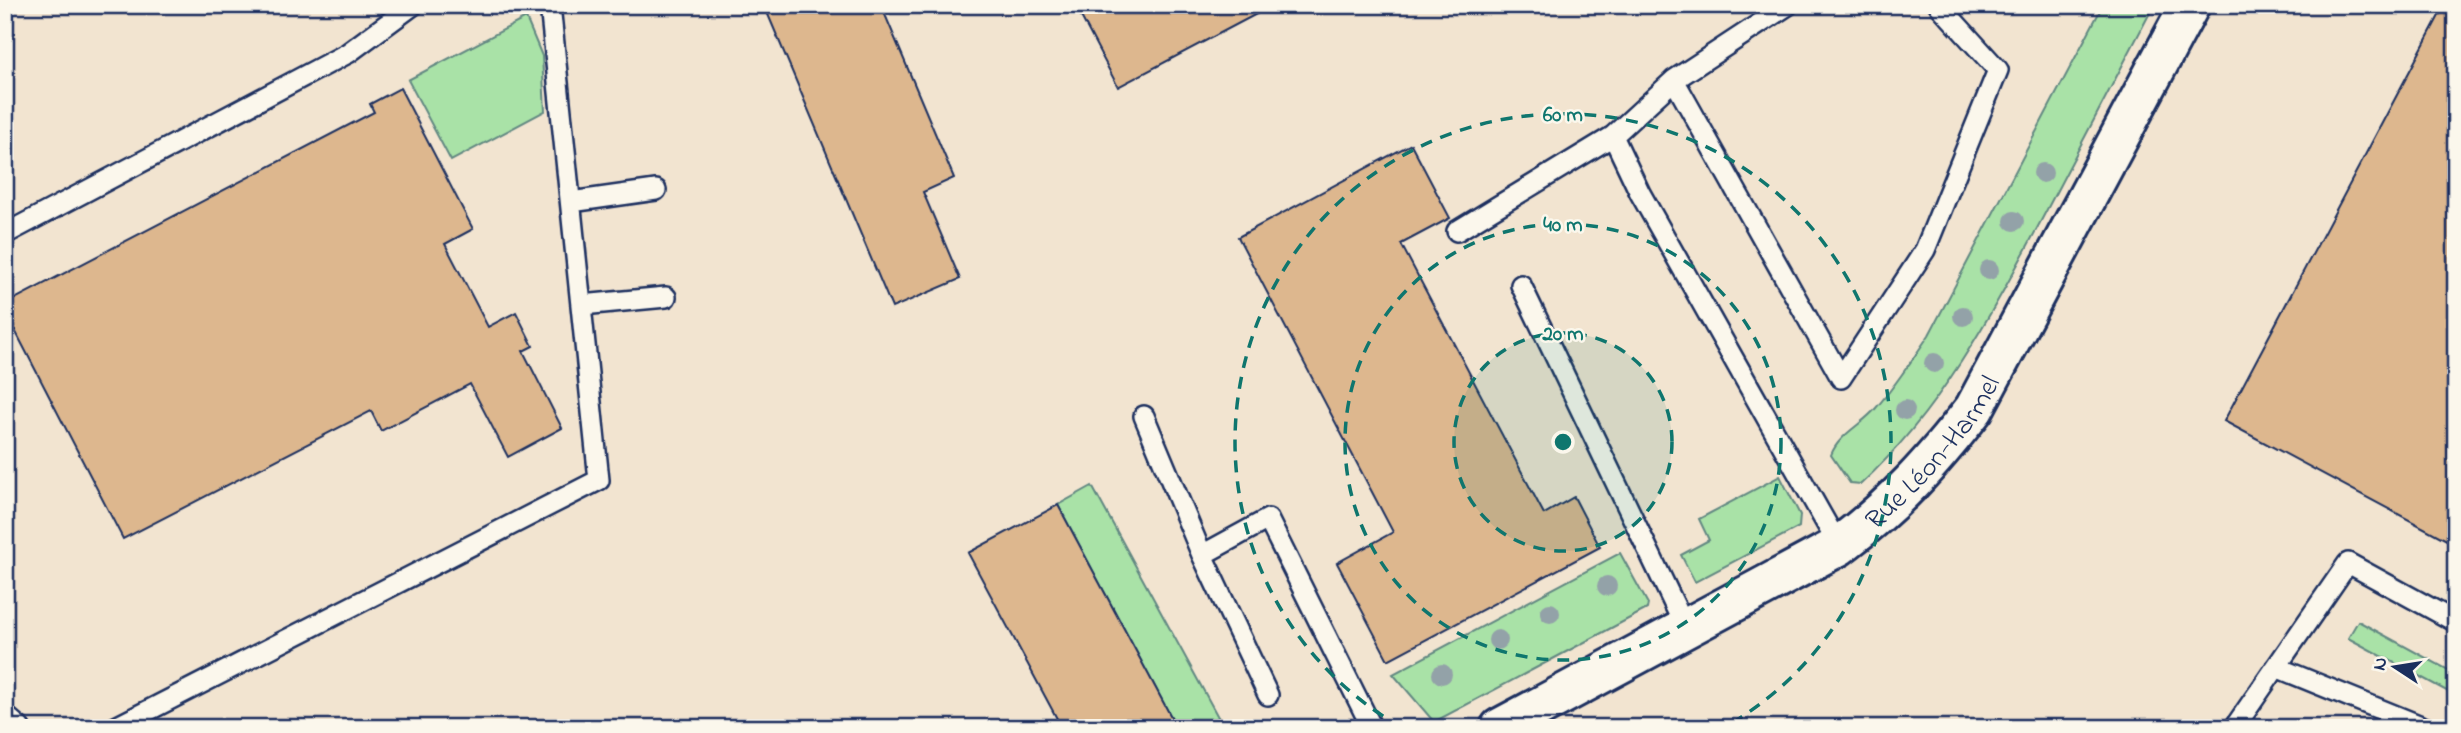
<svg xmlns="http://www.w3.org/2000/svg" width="2461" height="733" font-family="'Indie Flower',sans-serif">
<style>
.built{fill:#f2e4d0}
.green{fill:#a9e2a7;stroke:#628882;stroke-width:2}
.building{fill:#ddb78e;stroke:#1b2f5e;stroke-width:2}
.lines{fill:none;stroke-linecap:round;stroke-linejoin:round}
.service-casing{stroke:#1b2f5e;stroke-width:24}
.minor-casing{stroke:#1b2f5e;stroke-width:44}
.service{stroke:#fbf7ec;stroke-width:19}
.minor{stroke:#fbf7ec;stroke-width:38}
.tree{fill:#93a2a8}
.ring{fill:none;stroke:#0f766e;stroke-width:3.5;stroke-dasharray:12 9}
.labels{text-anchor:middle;stroke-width:5;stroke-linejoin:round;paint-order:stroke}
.street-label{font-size:28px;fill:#1b2f5e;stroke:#fbf7ec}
.centre{fill:#0f766e;stroke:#fbf7ec;stroke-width:3.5}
.ring-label{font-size:21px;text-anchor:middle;font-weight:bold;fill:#0f766e;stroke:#fbf7ec;stroke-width:5;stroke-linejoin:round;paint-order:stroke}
</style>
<rect width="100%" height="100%" fill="#fbf7ec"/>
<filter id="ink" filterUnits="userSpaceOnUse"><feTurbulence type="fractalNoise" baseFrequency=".0143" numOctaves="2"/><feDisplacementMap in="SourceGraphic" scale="14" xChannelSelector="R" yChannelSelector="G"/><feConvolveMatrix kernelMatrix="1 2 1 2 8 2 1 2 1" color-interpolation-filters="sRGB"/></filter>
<g filter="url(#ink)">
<path class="built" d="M5 5H2456V728H5Z"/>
<path class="green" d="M2103 5H2154C2117 76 2080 146 2043 217 1992 313 1942 409 1861 484L1850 483 1831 455C1839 434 1862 425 1876 408 1896 385 1912 360 1929 335Z
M526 18 542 56 545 111 451 161 408 80Z
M1780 476 1800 515 1799 527 1695 582 1681 555 1709 540 1699 519Z
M1092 486 1224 728H1177L1058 505Z
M1620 553 1648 604 1647 609 1434 722 1393 674Z
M2358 621 2456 674V696L2348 638Z"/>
<path class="building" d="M764 5H828L831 13 849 5H881L954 178 923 192 960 279 892 308Z
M1075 5H1264L1266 9 1118 87Z
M2434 5H2456V545L2224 421 2442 10Z
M400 88 473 229 445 244 488 327 516 312 533 346 523 351 562 428 508 457 470 384 381 431 371 411 123 539 5 311V304L374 112 370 104Z
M1411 144 1450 218 1401 244 1544 514 1574 497 1600 547 1388 660 1337 563 1393 532 1238 237Z
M1058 505 1177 728H1062L968 553Z"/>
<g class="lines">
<defs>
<path id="service" d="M1674 80 1841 378 1925 250 1998 70 1939 5
M1613 136 1674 80 1788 5
M571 202 656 190
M1457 231 1613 136 1640 193 1839 546
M5 234 348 53 413 5
M1521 285 1686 629
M582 305 666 297
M1144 416 1202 555 1268 519 1372 728
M1202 555 1268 695
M2276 667 2426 728
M5 715 20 728
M114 728 599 480 550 5
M2234 728 2348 563 2456 622"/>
<g id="minor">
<path id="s1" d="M1500 728 1839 546C1895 504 1931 464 1974 409L2190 5"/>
</g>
</defs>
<use href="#service" class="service-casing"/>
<use href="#minor" class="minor-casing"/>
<use href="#service" class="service"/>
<use href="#minor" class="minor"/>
</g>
<g class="tree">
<circle cx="2043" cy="173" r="10"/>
<circle cx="2014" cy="221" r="10"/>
<circle cx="1989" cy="270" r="10"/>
<circle cx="1963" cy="316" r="10"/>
<circle cx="1934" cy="363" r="10"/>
<circle cx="1905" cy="410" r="10"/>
<circle cx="1607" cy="586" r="10"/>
<circle cx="1550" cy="613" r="10"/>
<circle cx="1498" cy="640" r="10"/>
<circle cx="1442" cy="674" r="10"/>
</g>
</g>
<circle cx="1563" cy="442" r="109" fill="#0f766e" fill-opacity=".12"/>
<g class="ring">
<circle cx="1563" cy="442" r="109"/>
<circle cx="1563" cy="442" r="218"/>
<path d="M1401 727A328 328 0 1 1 1725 727"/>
</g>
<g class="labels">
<g class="street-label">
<text dy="10" stroke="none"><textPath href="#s1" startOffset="518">Rue Léon-Harmel</textPath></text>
</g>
</g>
<circle cx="1563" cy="442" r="10" class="centre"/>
<g class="ring-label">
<text x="1563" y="121">60 m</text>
<text x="1563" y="231">40 m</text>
<text x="1563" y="340">20 m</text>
</g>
<rect width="2461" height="733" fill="none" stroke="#fbf7ec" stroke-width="28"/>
<rect x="14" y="14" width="2433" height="705" fill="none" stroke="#1b2f5e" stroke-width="2.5" filter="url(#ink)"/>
<g transform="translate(2395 667) rotate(282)" stroke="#fbf7ec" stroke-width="5" paint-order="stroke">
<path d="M0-5L12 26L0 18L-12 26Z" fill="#1b2f5e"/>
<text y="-10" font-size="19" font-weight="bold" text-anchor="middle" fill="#1b2f5e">N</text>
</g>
</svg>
